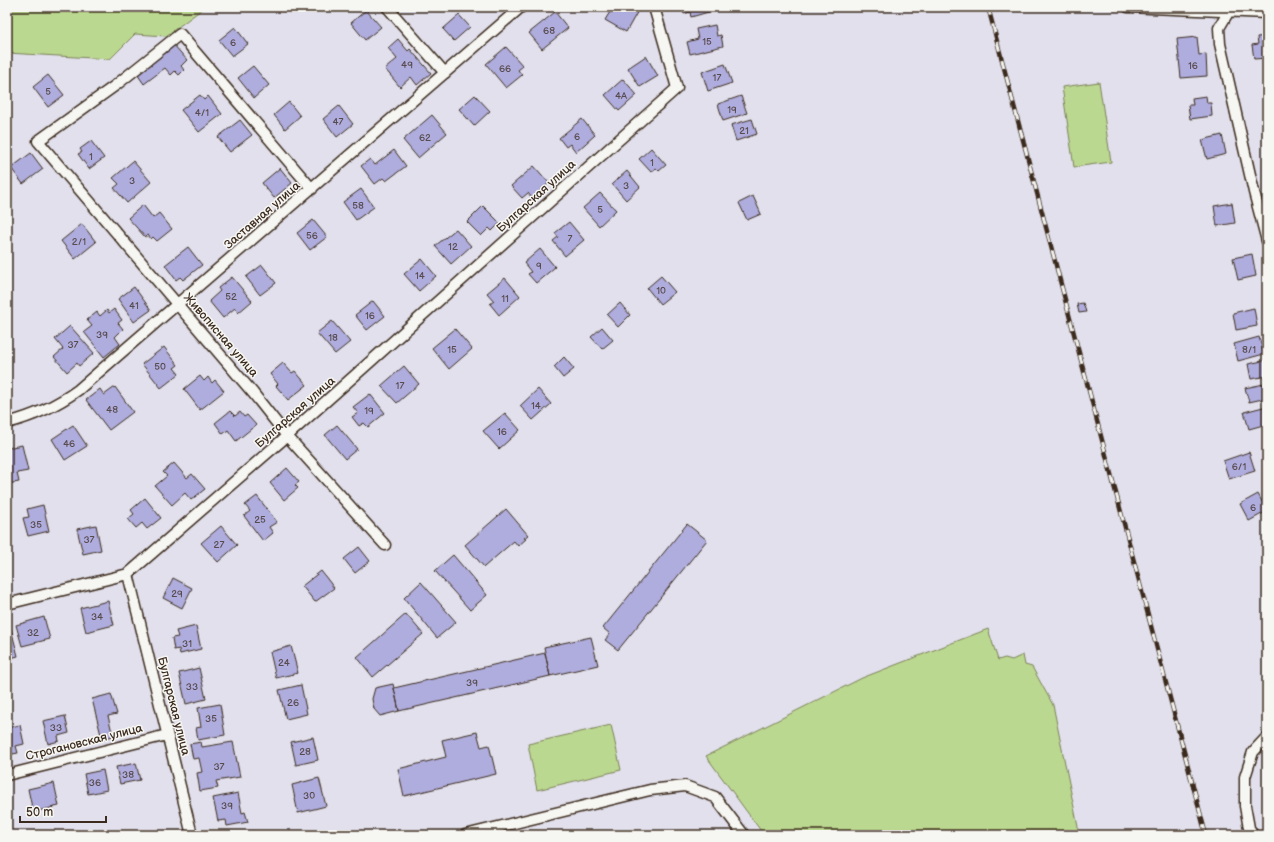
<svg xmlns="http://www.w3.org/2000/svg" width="1274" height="842" font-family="'Balsamiq Sans',sans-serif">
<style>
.green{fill:#bbd890;stroke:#7b8157}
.building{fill:#afadde;stroke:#3b2a1e}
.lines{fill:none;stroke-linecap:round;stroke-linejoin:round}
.minor-casing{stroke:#3b2a1e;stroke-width:13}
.minor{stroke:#f6f6f2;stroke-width:10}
.rail-casing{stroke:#3b2a1e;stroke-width:4.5}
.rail{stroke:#f6f6f2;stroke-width:3;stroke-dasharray:9;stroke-linecap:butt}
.labels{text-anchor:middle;stroke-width:3;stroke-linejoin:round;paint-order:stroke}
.number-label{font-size:10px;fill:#584b4e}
.street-label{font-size:12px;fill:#3b2a1e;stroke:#f6f6f2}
</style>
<rect width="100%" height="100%" fill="#e1e0ec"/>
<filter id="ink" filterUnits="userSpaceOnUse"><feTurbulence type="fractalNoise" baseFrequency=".025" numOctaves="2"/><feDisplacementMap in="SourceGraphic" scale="8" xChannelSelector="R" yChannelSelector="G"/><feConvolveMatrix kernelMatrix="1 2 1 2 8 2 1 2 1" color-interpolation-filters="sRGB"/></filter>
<g filter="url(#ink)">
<path class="green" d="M7 7H205L166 36 135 34 110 59 7 53Z
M1099 82 1111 162 1074 167 1062 87Z
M988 629 998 660 1005 658 1012 660 1023 655 1025 665 1032 667 1053 705 1078 827 1076 835H764L706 756 862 678Z
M611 725 621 770 537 790 528 744Z"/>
<path class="building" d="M613 7H636L639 9 626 32 605 20Z
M682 7H711L712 11 691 17 690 12 684 14Z
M366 10 381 27 365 40 351 23Z
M555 12 568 28 542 49 529 33Z
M459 15 470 27 454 41 443 29Z
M715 25 717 36 721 35 723 46 690 54 687 42 698 39 696 29Z
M235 27 248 44 232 56 219 40Z
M1267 36V58L1254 59 1252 45 1258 44 1257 37Z
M1197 37 1199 55 1206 54 1207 76 1181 78 1177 39Z
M398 39 408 51 410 49 431 73 417 85 411 77 400 87 385 69 397 59 388 48Z
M173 44 187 60 181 66 184 70 179 75 175 71 171 75 165 68 144 84 137 74Z
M506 47 523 66 518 70 522 75 506 88 486 64Z
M646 56 658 76 640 87 628 68Z
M725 64 732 83 708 91 702 72Z
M253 66 269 85 254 98 238 78Z
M48 75 64 95 48 107 33 87Z
M623 79 637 95 619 111 605 95Z
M200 95 204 100 208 96 222 114 199 132 181 110Z
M475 95 490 111 474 126 459 109Z
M741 96 747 113 723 121 718 104Z
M1206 96 1207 103H1211L1212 116 1190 119 1188 105H1193L1192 98Z
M289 102 300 116 285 129 274 115Z
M339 106 353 124 337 137 323 119Z
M432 115 447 133 418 158 403 140Z
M582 119 595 135 576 152 570 144 566 147 559 138Z
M752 119 757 134 736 141 731 125Z
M240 120 252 135 230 152 218 137Z
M1222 135 1226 154 1207 159 1202 140Z
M91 141 104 158 89 169 78 154 82 152 80 149Z
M651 148 666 165 659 171 656 168 651 172 639 159Z
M394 150 406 166 386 181 383 178 375 184 361 166 370 159 375 165Z
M31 153 43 169 23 184 11 168Z
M133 161 151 182 127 203 114 188 119 184 113 178Z
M534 166 549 183 532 198 528 193 522 198 511 186Z
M280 168 292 183 274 198 262 183Z
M627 171 640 187 626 200 612 184Z
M361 189 374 207 356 220 343 202Z
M600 193 616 210 599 226 583 208Z
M753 196 761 214 747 220 739 203Z
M1232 203 1235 223 1217 226 1214 206Z
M143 205 153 218 159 213 172 229 157 241 153 237 151 239 148 235 145 237 128 218Z
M483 206 500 223 492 231 489 228 481 236 467 222Z
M313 220 327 237 310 250 297 233Z
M569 222 584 240 565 256 553 241 558 237 555 233Z
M82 224 96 242 75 259 61 241Z
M456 229 471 246 451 264 435 246Z
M188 247 202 265 183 280 180 277 176 280 165 265Z
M540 249 555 267 536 283 528 274 531 272 524 263Z
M1252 254 1256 276 1238 280 1233 258Z
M422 259 436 276 419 291 404 274Z
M262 265 276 283 260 295 246 277Z
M661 276 675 292 660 304 647 288Z
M232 277 252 301 238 313 235 308 223 318 209 301 220 291 218 288Z
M505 278 520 296 499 315 490 304 494 301 487 293Z
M134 287 151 310 134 322 118 299Z
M373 301 385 316 367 330 355 315Z
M620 303 630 315 618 327 607 315Z
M1083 303 1086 312 1079 313 1077 304Z
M1254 308 1257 326 1236 330 1233 313Z
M114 309 122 320 118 323 123 329 115 337 120 344 104 357 84 332 92 326 87 320 97 312 100 316 107 310 109 313Z
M332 321 350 342 335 354 317 333Z
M70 326 94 353 79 366 77 363 67 372 54 357 63 349 55 339Z
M602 327 613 340 602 349 591 337Z
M455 329 472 349 449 369 432 348Z
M1259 337 1264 354 1238 361 1234 344Z
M164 347 178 365 174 368 179 374 161 388 142 364Z
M564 357 574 369 563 378 554 367Z
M1267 360V376L1251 379 1248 364Z
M283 363 292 373 295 371 307 385 288 400 276 386 278 384 270 374Z
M404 366 419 384 397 403 381 386Z
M200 376 204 381 208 377 212 383 215 380 224 391 200 410 184 389Z
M1264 384 1267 398 1249 402 1245 388Z
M115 387 133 412 109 430 86 400 100 389 104 395Z
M538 389 551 404 533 420 520 406Z
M370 394 385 413 368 427 364 423 359 426 352 417 358 413 353 407Z
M1267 406V424L1249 429 1244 412Z
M230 411 235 416 240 412 244 417 247 415 256 425 236 441 228 430 223 434 215 423Z
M505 413 520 430 499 449 483 431Z
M73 425 87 446 65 460 52 439Z
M337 425 357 449 345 459 325 435Z
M22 445 28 471 17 473 19 482 7 484V448Z
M1249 452 1255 471 1229 479 1223 461Z
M174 463 187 478 192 474 205 489 191 500 185 493 172 505 155 486 167 476 163 472Z
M287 468 299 482 295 485 298 488 284 500 270 483Z
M1258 494 1267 511 1249 521 1240 504Z
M257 496 277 522 269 527 273 533 263 541 244 516 250 511 245 505Z
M145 498 161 518 147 529 142 523 136 528 128 519 134 514 131 510Z
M43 505 49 531 28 536 23 518 29 517 27 509Z
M506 509 528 535 524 538 526 539 518 546 514 541 484 567 465 545Z
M687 524 707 540 618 650 605 640 610 634 603 628Z
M96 525 101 550 83 554 77 529Z
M221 526 237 545 218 562 201 543Z
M359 547 370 561 355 573 344 559Z
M453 555 487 595 470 610 435 571Z
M321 571 334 588 315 602 302 586Z
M173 578 192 588 182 608 163 598Z
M421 582 456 622 437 638 404 598Z
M108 601 114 625 86 632 80 608Z
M406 614 423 634 373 677 357 657Z
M44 617 50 639 22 646 16 625Z
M196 626 201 649 180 654 179 649 174 650 172 638 178 637 176 631Z
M11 629 18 656 7 659V630Z
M591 637 598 665 550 676 544 647Z
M291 646 298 673 276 678 270 652Z
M545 653 550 676 399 711 394 688Z
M199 668 206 699 186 704 179 673Z
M393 684 399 711 380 716 374 709 372 699 375 688Z
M301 685 307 714 286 719 279 690Z
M111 694 117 714 108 716 113 736 102 739 92 699Z
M220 704 225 735 198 740 196 728 201 727 198 708Z
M65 716 69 733 58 736 59 741 48 744 43 721Z
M20 725 24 744 16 746 18 753 7 755V728Z
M477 732 481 747 489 745 496 774 404 796 398 769 446 757 442 740Z
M313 737 318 760 296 765 291 742Z
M201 742 202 747 233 742 240 777 216 781 218 788 200 791 197 773 202 772 199 758 193 759 190 744Z
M136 763 140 780 120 784 116 767Z
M103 770 107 790 88 794 84 774Z
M319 778 326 806 298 813 292 785Z
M54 783 59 806 33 812 28 789Z
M238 793 242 813 245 812 248 822 227 826 226 820 218 821 213 798Z
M254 831 255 835H235Z"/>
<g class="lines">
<defs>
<path id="minor" d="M387 7 445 73
M1128 7 1267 13
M1230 7 1229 11 1219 28 1220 44 1254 192 1267 241
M312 189 180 34 116 85 38 141 253 393 287 436 385 545
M7 423C34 416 56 406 78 390L521 7
M128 574 192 835
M7 604 128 574 287 436 677 88 654 7
M7 775 167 735
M465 835 650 790 685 786 715 797 744 835
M1253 835 1249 828 1245 806V777L1253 752 1267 737"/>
</defs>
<use href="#minor" class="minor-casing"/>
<use href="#minor" class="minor"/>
<defs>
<path id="rail" d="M988 7 1206 835"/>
</defs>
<use href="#rail" class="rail-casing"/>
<use href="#rail" class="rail"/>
</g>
</g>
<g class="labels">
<g class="number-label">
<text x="549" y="34">68</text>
<text x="707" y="45">15</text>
<text x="233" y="46">6</text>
<text x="407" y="68">49</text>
<text x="1193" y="69">16</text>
<text x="505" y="72">66</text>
<text x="717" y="81">17</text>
<text x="48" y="95">5</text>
<text x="621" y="99">4А</text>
<text x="732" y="113">19</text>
<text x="202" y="116">4/1</text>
<text x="338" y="125">47</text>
<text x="744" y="134">21</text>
<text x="577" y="140">6</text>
<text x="425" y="141">62</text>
<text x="91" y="160">1</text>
<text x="652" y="166">1</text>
<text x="132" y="184">3</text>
<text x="626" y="189">3</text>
<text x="358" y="209">58</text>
<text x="600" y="213">5</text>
<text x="312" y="239">56</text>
<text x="570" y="242">7</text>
<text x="79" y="245">2/1</text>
<text x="453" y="250">12</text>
<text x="539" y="269">9</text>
<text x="420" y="279">14</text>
<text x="661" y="294">10</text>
<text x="231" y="300">52</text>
<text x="505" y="302">11</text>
<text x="134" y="309">41</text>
<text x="370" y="319">16</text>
<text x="102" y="338">39</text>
<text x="333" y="341">18</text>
<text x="73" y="348">37</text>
<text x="452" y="353">15</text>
<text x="1249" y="353">8/1</text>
<text x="160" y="370">50</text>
<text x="400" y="389">17</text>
<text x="536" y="409">14</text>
<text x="112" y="413">48</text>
<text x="369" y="414">19</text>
<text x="502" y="435">16</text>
<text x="69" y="447">46</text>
<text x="1239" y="470">6/1</text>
<text x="1253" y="511">6</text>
<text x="260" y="523">25</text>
<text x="36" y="528">35</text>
<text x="89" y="543">37</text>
<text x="219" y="548">27</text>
<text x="177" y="597">29</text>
<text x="97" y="620">34</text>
<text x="33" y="636">32</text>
<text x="187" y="647">31</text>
<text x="284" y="666">24</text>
<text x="472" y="686">39</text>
<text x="192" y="690">33</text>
<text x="293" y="706">26</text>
<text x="211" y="722">35</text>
<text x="56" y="731">33</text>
<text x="305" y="755">28</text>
<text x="219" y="770">37</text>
<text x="128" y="778">38</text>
<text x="95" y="786">36</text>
<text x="309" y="799">30</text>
<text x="227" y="809">39</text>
</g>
<g class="street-label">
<text transform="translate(536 196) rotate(-42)" y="4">Булгарская улица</text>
<text transform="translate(262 215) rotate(-41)" y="4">Заставная улица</text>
<text transform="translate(221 335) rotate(49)" y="4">Живописная улица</text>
<text transform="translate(295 412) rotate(-41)" y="4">Булгарская улица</text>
<text transform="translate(174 706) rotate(76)" y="4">Булгарская улица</text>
<text transform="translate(84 742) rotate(-14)" y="4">Строгановская улица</text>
</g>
</g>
<rect width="1274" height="842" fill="none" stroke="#f6f6f2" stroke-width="24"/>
<rect x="12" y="12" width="1250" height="818" fill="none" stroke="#3b2a1e" stroke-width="1.5" filter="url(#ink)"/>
<path d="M20 816v6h86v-6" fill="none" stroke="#3b2a1e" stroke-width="2"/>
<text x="26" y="816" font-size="12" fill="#3b2a1e" stroke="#f6f6f2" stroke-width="3" paint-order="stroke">50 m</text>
</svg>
